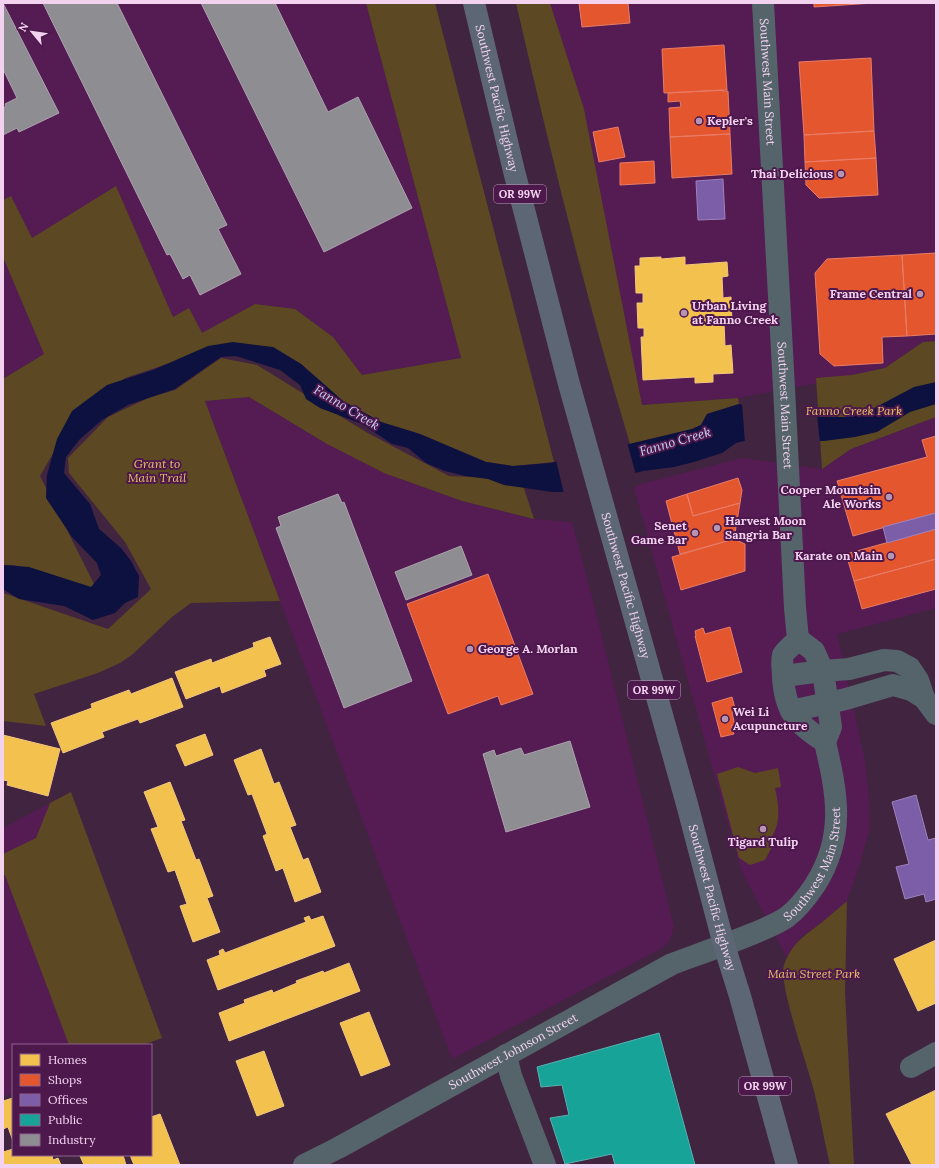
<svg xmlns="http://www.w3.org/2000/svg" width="939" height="1168" font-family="Lora,serif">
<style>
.built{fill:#541c53}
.green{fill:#5c4822}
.water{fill:#0c1140}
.pier{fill:#412440}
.homes{fill:#f2c14e;stroke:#f2c67f}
.shops{fill:#e4572e;stroke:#e87c68}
.offices{fill:#7b5ea7;stroke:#9f81bd}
.public{fill:#17a398;stroke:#59b1b2}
.industry{fill:#8d8d92;stroke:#aca2ae}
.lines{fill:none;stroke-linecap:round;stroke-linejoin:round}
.minor{stroke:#55646a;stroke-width:22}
.highway{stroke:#5d6674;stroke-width:22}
.poi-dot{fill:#b595b2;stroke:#4d184c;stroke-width:1.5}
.labels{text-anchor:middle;stroke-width:4;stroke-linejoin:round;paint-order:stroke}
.shield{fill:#4d184c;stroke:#c19abf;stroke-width:1}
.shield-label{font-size:11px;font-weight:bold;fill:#f3d2f0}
.street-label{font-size:12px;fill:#f3d2f0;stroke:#4d184c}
.poi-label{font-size:12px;font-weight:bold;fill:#f3d2f0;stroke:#4d184c;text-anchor:start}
.park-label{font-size:12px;font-style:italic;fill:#e9c464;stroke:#4d184c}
.water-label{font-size:13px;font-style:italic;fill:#c5d2f4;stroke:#4d184c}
</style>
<rect width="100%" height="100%" fill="#412440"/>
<path class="built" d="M3 3H366L461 358 362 375 333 337 295 309 255 304 202 334 173 317 116 186 32 239 11 196 3 200Z
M550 3H936V341L923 342 885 368 822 382 738 398 642 405 584 109Z
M3 257 44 354 3 379Z
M249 397 327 444 384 473 462 501 534 519 572 522 593 601 674 927 670 939 664 947 452 1059 205 401Z
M936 417V608L837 634 865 761 869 798 870 828 860 863 847 901 822 922 801 937 795 945 787 958 741 870 634 488 641 484 742 458 822 469 851 449Z
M71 792 162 1038 143 1045H13V1093L3 1097V828Z"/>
<path class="green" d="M366 3H435L554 462 513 466 486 462 420 434 381 422 343 401 301 364 273 347 170 363 125 378 97 400 62 438 40 476 94 584 91 587 14 565H3V379L44 354 3 257V200L11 196 32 238 116 186 173 317 189 308 202 333 255 304 295 309 333 337 362 375 461 358Z
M516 3H550L584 109 642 405 738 398 739 404 707 414 701 425 692 429 630 444C586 298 550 151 516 3Z
M936 341V417L851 449 822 469 816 378 852 375 885 368 923 342Z
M221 358 257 365 366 432 449 476 521 479 534 519 462 501 384 473 327 444 249 397 205 401 280 601 191 603 172 617 133 654 120 663 98 673 34 694 46 726 3 721V593L108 629 151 589 125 542 69 473 68 458 108 417 148 398 175 390Z
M738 767 755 773 778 768 781 787 775 788C779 805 782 827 768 841L772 847 765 860 750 865 739 858 717 774Z
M71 792 162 1038 143 1045H69L5 875H3V854L36 838 50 803Z
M847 901 845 992 854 1165H830C824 1140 820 1115 814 1091 808 1066 778 984 784 965 792 943 804 936 821 923 830 916 838 908 847 901Z"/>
<path class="water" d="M233 342 273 347 301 364 343 401 381 422 420 434 486 462 513 466 550 463 692 429 701 425 707 414 739 404 821 417H846L863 414 914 387 936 382V404L910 412 877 432 855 437 824 441H744L736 443 722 453 694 462 674 467 643 471 562 492H552L504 485 488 479 465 476 445 471 426 463 408 448 392 444 362 424 320 408 306 399 300 385 280 370 236 356 221 357 175 389 128 405 102 420 80 439 66 457 64 473 90 504 99 529 121 548 131 561 139 576 138 597 125 603 115 613 93 620 64 606 19 599 3 589V565L29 567 91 587 101 575 97 563 72 537 46 498 47 475 57 439 72 411 107 385 153 370 208 346Z"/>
<path class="pier" d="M742 403 817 414 820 443H745Z
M627 442 636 475 564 494 556 460Z"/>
<path class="homes" d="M661 257V259L685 257V265L727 262 728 276 722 277 723 298 731 297 732 323H724L725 346 731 345 733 373 713 374V382L695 383V377L643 380 641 337H644V328H638L637 303H643V293H636L635 266H640V258Z
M270 637 281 664 264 670 266 676 222 693 220 686 186 699 175 672 211 659 212 663 254 647 253 643Z
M172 678 183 707 140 723 138 719 102 732 104 737 63 753 51 723 92 708 91 704 129 690 131 694Z
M205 734 213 755 185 766 176 745Z
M3 735 60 749 48 796 7 785 8 781 3 780Z
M261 749 274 784 279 782 296 825 290 827 303 860 308 858 321 892 295 902 283 868 276 871 263 836 267 834 252 794 248 795 234 760Z
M170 782 185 820 181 821 196 860 199 859 213 896 207 898 220 932 193 942 180 906 187 904 175 870 168 872 151 829 158 827 144 792Z
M309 916 311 920 323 916 335 946 218 990 207 960 220 955 219 951 223 949 225 953 306 922 304 918Z
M936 940V981H934L936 985V1003L918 1011 894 959Z
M349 963 360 991 229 1041 219 1013 245 1003 244 1000 272 990 273 993 297 983 296 981 323 971 324 973Z
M369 1012 390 1065 361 1076 340 1023Z
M264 1051 284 1106 257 1116 236 1061Z
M936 1090V1165H912L886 1114Z
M13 1098V1141L8 1127 3 1129V1101Z
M160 1114 180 1165H134L130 1155H151V1117Z
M13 1149V1155H52L53 1160 58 1158 61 1165H3V1152Z
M83 1155H123L126 1165H84L80 1156Z"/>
<path class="shops" d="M579 3H628L630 23 582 27Z
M814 3H874L814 7Z
M724 45 727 90 664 93 662 49Z
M871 58 874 131 804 135 799 62Z
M722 90V91H728L730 134 670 137 669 108 681 107 680 101 668 102V93Z
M618 127 625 157 599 162 593 132Z
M874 131 876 158 805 162 804 135Z
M730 134 732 174 672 178 670 137Z
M876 158 878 195 819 198 806 185 805 162Z
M654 161 655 183 620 185V163Z
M936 253V334L907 336 902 255Z
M902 255 907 336 882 337 883 363 834 366 820 354 815 273 827 259Z
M936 436V513L853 536 837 481 927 457 922 440Z
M738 478 742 490 740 503 693 516 687 494Z
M687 494 693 516 740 503 734 539 680 554 666 501Z
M936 529V559L854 581 846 554Z
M734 539 745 544V571L681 590 672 557Z
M936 559V589L862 609 854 581Z
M488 574 533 694 501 705 498 696 448 714 407 604Z
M730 627 742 672 707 682 695 636H696L695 631 703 628 705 634Z
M732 697 736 712 732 713 735 725 731 726 734 734 721 737 712 703Z"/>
<path class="offices" d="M723 179 725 219 698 220 696 181Z
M936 513V529L887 543 883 527Z
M916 795 928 840 936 838V899L926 902 924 894 905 899 896 867 909 864 892 802Z"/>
<path class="public" d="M659 1033 695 1165H615L612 1154 565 1164 550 1118 569 1115 562 1085 541 1087 537 1067Z"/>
<path class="industry" d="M3 3 59 113 19 132 17 128 3 135V108L6 106 5 104 17 98 3 69Z
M43 3H117L227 225 218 229 241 274 200 295 190 275 183 279 170 254 167 255Z
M201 3H275L328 112 358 97 412 208 324 252Z
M338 494 342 503 344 502 412 681 344 708 276 528 281 526 278 517Z
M461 546 472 575 406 600 395 572Z
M570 741 590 807 506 832 483 754 494 750 496 756 521 748 524 755Z"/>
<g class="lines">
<g class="minor">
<path id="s1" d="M763 3 784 388 795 608 798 639 814 651 823 671 831 727 825 742C797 724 785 712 783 677 783 671 781 661 783 655 786 650 794 644 798 639"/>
<path d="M783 676 823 671 849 669 884 660 897 661 910 668 918 680 924 698 936 714"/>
<path d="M791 711 846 699 893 685 911 690 924 698"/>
<path d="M506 1055 511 1076 545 1165"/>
<path d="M911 1067 936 1053"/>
<path id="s2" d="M304 1165 338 1148 672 964C699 954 725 945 752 934 764 929 777 924 787 917 799 908 807 897 815 885 846 836 837 794 825 742"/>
</g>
<path class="highway" id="s3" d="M474 3 514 171 569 384 687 804 724 945 740 996 787 1165"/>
</g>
<g class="poi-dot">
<circle cx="699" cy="121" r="4"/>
<circle cx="841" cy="174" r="4"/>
<circle cx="920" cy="294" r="4"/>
<circle cx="684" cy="313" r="4"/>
<circle cx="889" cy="497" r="4"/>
<circle cx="717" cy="528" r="4"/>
<circle cx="695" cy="533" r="4"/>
<circle cx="891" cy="556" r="4"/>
<circle cx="470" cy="649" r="4"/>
<circle cx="725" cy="719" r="4"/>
<circle cx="763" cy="829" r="4"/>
</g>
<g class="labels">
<g class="shield">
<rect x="494" y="185" width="52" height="18" rx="3"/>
<rect x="628" y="681" width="52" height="18" rx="3"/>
<rect x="739" y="1077" width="52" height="18" rx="3"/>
</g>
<g class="shield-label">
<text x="520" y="198">OR 99W</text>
<text x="654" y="694">OR 99W</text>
<text x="765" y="1090">OR 99W</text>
</g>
<g class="street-label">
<text dy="4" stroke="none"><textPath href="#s1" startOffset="79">Southwest Main Street</textPath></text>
<text dy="4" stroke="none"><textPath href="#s3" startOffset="98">Southwest Pacific Highway</textPath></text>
<text dy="4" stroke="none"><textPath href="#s1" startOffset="403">Southwest Main Street</textPath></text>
<text dy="4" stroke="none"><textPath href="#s3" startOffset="602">Southwest Pacific Highway</textPath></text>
<text dy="4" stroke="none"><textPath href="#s2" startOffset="605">Southwest Main Street</textPath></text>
<text dy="4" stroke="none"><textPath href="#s3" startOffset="926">Southwest Pacific Highway</textPath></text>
<text dy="4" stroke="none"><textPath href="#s2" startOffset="238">Southwest Johnson Street</textPath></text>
</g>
<g class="poi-label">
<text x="707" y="125">Kepler's</text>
<text x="833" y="178" text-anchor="end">Thai Delicious</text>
<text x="912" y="298" text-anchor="end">Frame Central</text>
<text x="692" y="310">Urban Living<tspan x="692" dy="14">at Fanno Creek</tspan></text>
<text x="881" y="494" text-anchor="end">Cooper Mountain<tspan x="881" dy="14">Ale Works</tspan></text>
<text x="725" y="525">Harvest Moon<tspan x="725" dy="14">Sangria Bar</tspan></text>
<text x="687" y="530" text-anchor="end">Senet<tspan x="687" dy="14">Game Bar</tspan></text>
<text x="883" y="560" text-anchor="end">Karate on Main</text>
<text x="478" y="653">George A. Morlan</text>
<text x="733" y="716">Wei Li<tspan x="733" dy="14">Acupuncture</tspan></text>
<text x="763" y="846" text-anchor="middle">Tigard Tulip</text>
</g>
<g class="park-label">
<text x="854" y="415">Fanno Creek Park</text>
<text x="157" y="468">Grant to<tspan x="157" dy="14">Main Trail</tspan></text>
<text x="814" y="978">Main Street Park</text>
</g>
<g class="water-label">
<text transform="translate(347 407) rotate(31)" y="5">Fanno Creek</text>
<text transform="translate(675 441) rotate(-16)" y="5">Fanno Creek</text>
</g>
</g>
<rect width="939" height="1168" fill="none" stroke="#f3d2f0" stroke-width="8"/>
<rect x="12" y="1044" width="140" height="112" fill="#4d184c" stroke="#8f628e"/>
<rect x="20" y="1054" width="20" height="12" fill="#f2c14e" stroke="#8f628e"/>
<text x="48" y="1064" font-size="12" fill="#f3d2f0">Homes</text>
<rect x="20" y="1074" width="20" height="12" fill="#e4572e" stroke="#8f628e"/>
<text x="48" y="1084" font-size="12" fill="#f3d2f0">Shops</text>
<rect x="20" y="1094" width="20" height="12" fill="#7b5ea7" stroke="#8f628e"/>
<text x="48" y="1104" font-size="12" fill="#f3d2f0">Offices</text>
<rect x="20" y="1114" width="20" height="12" fill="#17a398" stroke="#8f628e"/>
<text x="48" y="1124" font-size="12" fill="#f3d2f0">Public</text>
<rect x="20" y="1134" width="20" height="12" fill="#8d8d92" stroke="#8f628e"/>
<text x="48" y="1144" font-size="12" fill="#f3d2f0">Industry</text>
<g transform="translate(32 32) rotate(299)" stroke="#4d184c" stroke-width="3" paint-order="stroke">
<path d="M0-3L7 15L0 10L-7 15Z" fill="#f3d2f0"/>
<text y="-6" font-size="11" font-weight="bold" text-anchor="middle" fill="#f3d2f0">N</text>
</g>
</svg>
